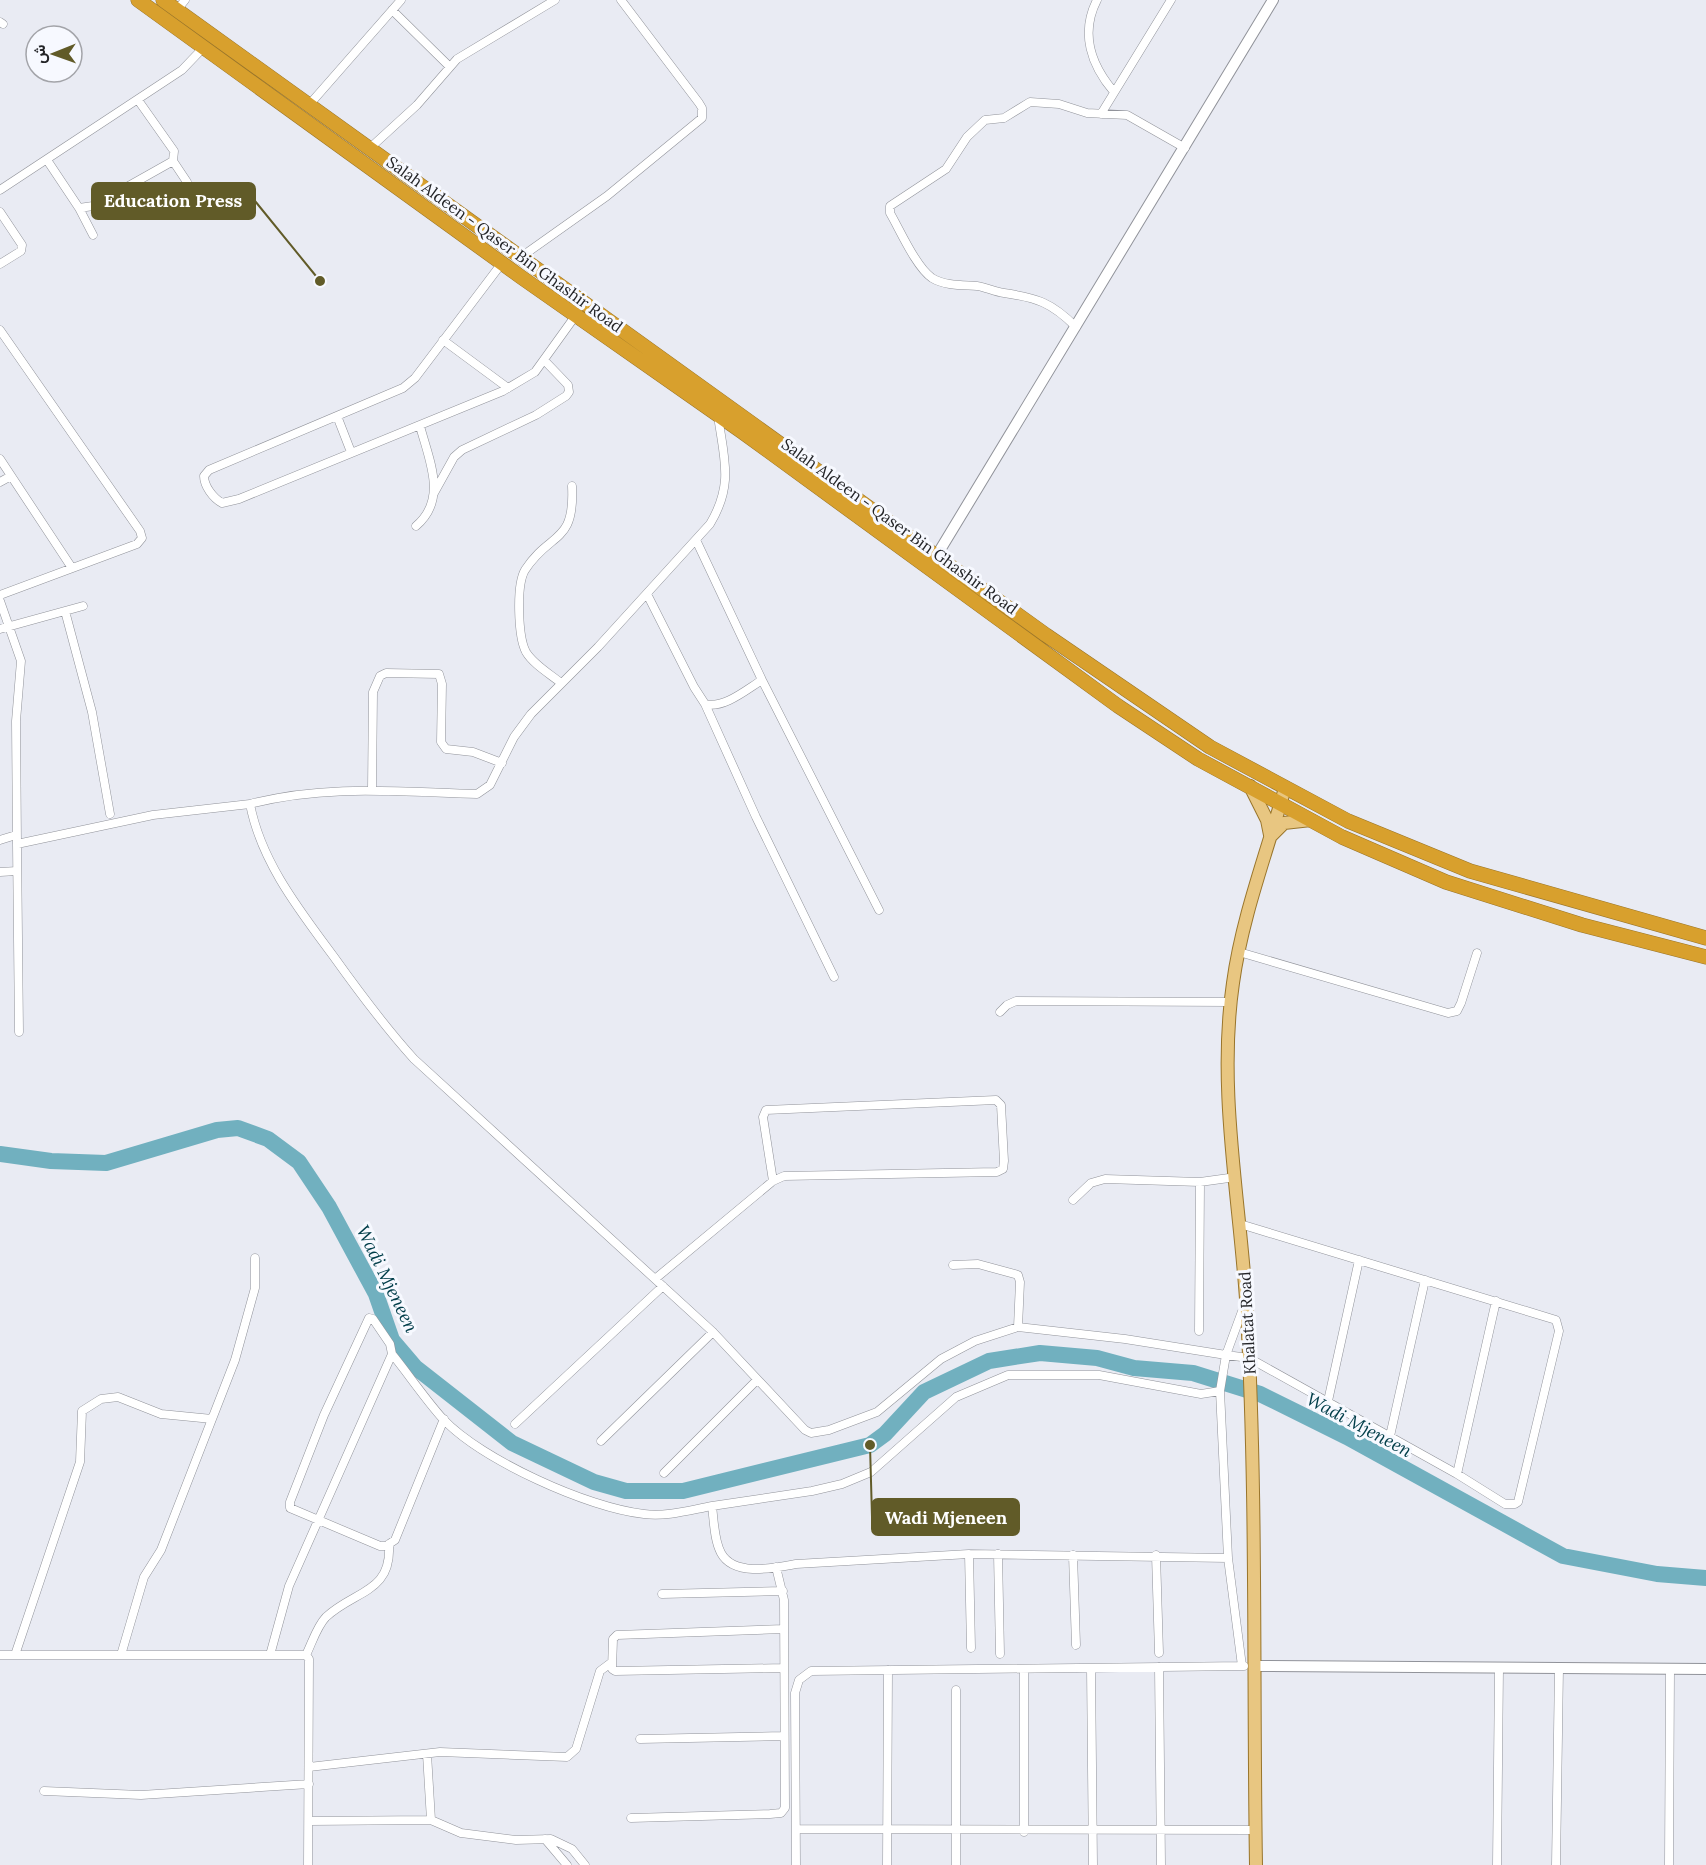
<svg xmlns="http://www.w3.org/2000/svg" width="1706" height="1865" font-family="Lora,Vazirmatn,serif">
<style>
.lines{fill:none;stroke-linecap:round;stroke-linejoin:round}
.river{stroke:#71b0bf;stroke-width:16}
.street-casing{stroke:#91939a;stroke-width:9}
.secondary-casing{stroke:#91939a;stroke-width:12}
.primary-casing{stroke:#99752b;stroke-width:14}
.highway-casing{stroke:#99752b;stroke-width:15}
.street{stroke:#fff;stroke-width:8}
.secondary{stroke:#fff;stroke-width:10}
.primary{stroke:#e8c681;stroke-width:12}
.highway{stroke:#d8a02d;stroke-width:14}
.labels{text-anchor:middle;stroke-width:6;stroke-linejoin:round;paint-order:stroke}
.street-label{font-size:16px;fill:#242528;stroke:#f7f9ff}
.water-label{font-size:18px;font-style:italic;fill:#003d49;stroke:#f7f9ff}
.leader{fill:none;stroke:#615b28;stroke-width:2}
.callout-dot{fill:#615b28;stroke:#f7f9ff;stroke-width:2}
.callout{fill:#615b28;stroke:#615b28;stroke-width:2}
.callout-label{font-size:18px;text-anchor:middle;font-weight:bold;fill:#fff}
</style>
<rect width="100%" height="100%" fill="#e9ebf3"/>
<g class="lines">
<path class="river" d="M0 1154 51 1161 106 1163 217 1130 238 1128 268 1139 299 1162 329 1207 376 1294 392 1340 415 1367 512 1443 594 1482 626 1491H683L870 1445 885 1434 924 1392 989 1361 1040 1353 1097 1358 1134 1368 1193 1373 1260 1394 1347 1437 1563 1556 1657 1574 1706 1578"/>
<defs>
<path id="street" d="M1097 0C1080 33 1091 65 1114 92
M177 10 185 0
M392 10 450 67
M0 22 3 24
M138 100 174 151 173 161 187 182
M309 105 401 0
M1101 114 1171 0
M370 148 417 105 457 59 555 0
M47 160 79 208 93 206 173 161
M0 190 182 70 204 47
M79 208 93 235
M0 212 22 245 21 251 0 264
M521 257 607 196 702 118V108L699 103 621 0
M502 263 415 378 403 388 209 470 204 476C204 486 213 498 222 503L239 499 503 391 535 372 576 315
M1076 327C1051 302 1037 298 1004 293 994 292 986 287 977 286 963 285 945 286 932 278 916 267 900 230 890 213V206L946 169 967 137 985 120 1004 118 1030 102 1059 104 1087 113 1127 115 1185 148
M0 330 140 531 142 538 137 544 0 595
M443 340 508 388
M337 416 351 452
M0 459 72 568
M0 482 11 476
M434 493 454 457 462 450 536 415 566 396 569 392 568 385 544 360
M416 526C448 499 429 460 420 426
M696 540 762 680 879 910
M647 594 694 687 705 704C724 709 747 689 762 680
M0 601 21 661 16 721 17 844 153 815 250 804C261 862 300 911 334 957 359 992 385 1027 414 1059L713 1332 805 1430 811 1433 829 1430 877 1412 941 1359 975 1341 1018 1327 1125 1339 1226 1355 1244 1306
M65 611 92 712 110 814
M0 629 83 606
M561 683C550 674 533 664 526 652 518 637 516 585 525 570 550 531 575 545 572 486
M705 704 756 817 834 977
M372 790 373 692 380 676 386 673 439 674 442 684 441 742 446 749 473 752 502 763
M250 804C326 784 400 792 477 794L490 785 514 737 531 714 598 647 710 524C734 484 724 459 718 416
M0 840 16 835
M17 844 19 1032
M0 872 17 871
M1239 952 1448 1013 1457 1011 1461 1003 1477 953
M1000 1012 1007 1005 1016 1001 1231 1002
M1073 1200 1091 1183 1105 1179 1200 1182 1236 1177
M953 1265 978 1264 1018 1275 1020 1282 1018 1327
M655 1279 773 1181 784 1176 997 1172 1003 1169 1004 1161 1001 1105 996 1100 766 1110 763 1117 773 1181
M1199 1331 1200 1182
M392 1354 390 1344 373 1319 369 1318 324 1415 290 1502V1508L380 1546H386L395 1540 444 1419
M1220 1391 1228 1558
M1328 1401 1359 1260
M515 1424 663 1286
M1390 1436 1425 1280
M601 1441 713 1332
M664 1473 757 1380
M1457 1474 1496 1301
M712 1506 812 1491 842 1484 871 1472 956 1397 1008 1375H1099L1201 1394 1220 1391 1226 1355 1249 1358 1457 1474 1505 1504H1515L1518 1502 1559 1331 1556 1320 1240 1224
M969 1554 971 1648
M998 1554 1000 1654
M1073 1555 1076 1645
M1156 1555 1159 1653
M662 1594 783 1591
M784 1629 617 1635 613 1639 612 1669 615 1671 784 1668
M0 1655H306L309 1659 308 1865
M15 1655 80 1462 82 1411 101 1399 118 1397 161 1414 212 1419
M121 1655 144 1577 161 1550 235 1360 255 1288V1258
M270 1655 289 1586 392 1354C409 1375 425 1399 443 1419 482 1460 588 1508 644 1514 666 1517 690 1510 712 1506 714 1521 714 1540 721 1553 734 1577 774 1568 796 1564L969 1554 1228 1558 1242 1666
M306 1655C312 1643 317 1626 326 1617 355 1590 392 1593 389 1544
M1159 1667 1161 1865
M1091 1668 1093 1865
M640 1739 783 1736
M427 1754 431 1820
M309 1767 440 1752 567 1757 576 1749 600 1671 612 1662
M44 1791 141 1795 309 1784
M631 1818 770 1814 781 1813 785 1808 784 1600 776 1567
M309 1821 431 1820 461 1833 516 1840 551 1839 572 1849 585 1865
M796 1829 1255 1830
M1024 1832V1669
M545 1839 567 1865
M796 1865 795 1693 799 1680 811 1671 1244 1666
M887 1865 888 1670
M956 1865V1690
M1497 1865 1499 1668
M1556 1865 1559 1668
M1669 1865 1670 1669"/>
<path id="secondary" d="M937 555 1273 0
M1256 1666 1706 1669"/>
<path id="primary" d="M1250 786 1267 820 1270 835
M1271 836 1284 823 1311 820
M1256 1865C1253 1681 1257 1498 1247 1314 1241 1205 1217 1092 1233 983 1242 917 1267 852 1285 788"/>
<path id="highway" d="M138 0 521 277 741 431 1118 706 1198 759 1342 837 1446 882 1582 925 1706 957
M163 0 1046 635 1210 747 1348 821 1470 871 1706 938"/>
</defs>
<use href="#street" class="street-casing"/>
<use href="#secondary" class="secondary-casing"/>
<use href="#primary" class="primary-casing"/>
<use href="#highway" class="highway-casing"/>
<use href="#street" class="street"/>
<use href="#secondary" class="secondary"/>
<use href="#primary" class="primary"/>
<use href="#highway" class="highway"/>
</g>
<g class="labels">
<g class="street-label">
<text transform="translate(505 244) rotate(36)" y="6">Salah Aldeen - Qaser Bin Ghashir Road</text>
<text transform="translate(900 526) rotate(36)" y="6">Salah Aldeen - Qaser Bin Ghashir Road</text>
<text transform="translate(1247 1323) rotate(-93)" y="6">Khalatat Road</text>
</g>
<g class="water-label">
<text transform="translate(387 1279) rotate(64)" y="6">Wadi Mjeneen</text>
<text transform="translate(1359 1425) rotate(28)" y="6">Wadi Mjeneen</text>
</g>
</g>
<path class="leader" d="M320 281L255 201M870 1445L872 1517"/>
<g class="callout-dot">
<circle cx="320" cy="281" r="6"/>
<circle cx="870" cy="1445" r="6"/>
</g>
<g class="callout">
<rect x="92" y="183" width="163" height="36" rx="6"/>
<rect x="872" y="1499" width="147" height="36" rx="6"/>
</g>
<g class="callout-label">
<text x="173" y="207">Education Press</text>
<text x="946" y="1524">Wadi Mjeneen</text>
</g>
<g transform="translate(54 54) rotate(269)"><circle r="28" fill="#f7f9ff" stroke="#a3a4a9" stroke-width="1.5"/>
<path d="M0-4.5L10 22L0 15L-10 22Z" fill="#615b28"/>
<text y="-9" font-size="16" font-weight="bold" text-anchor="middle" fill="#242528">ش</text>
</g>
</svg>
